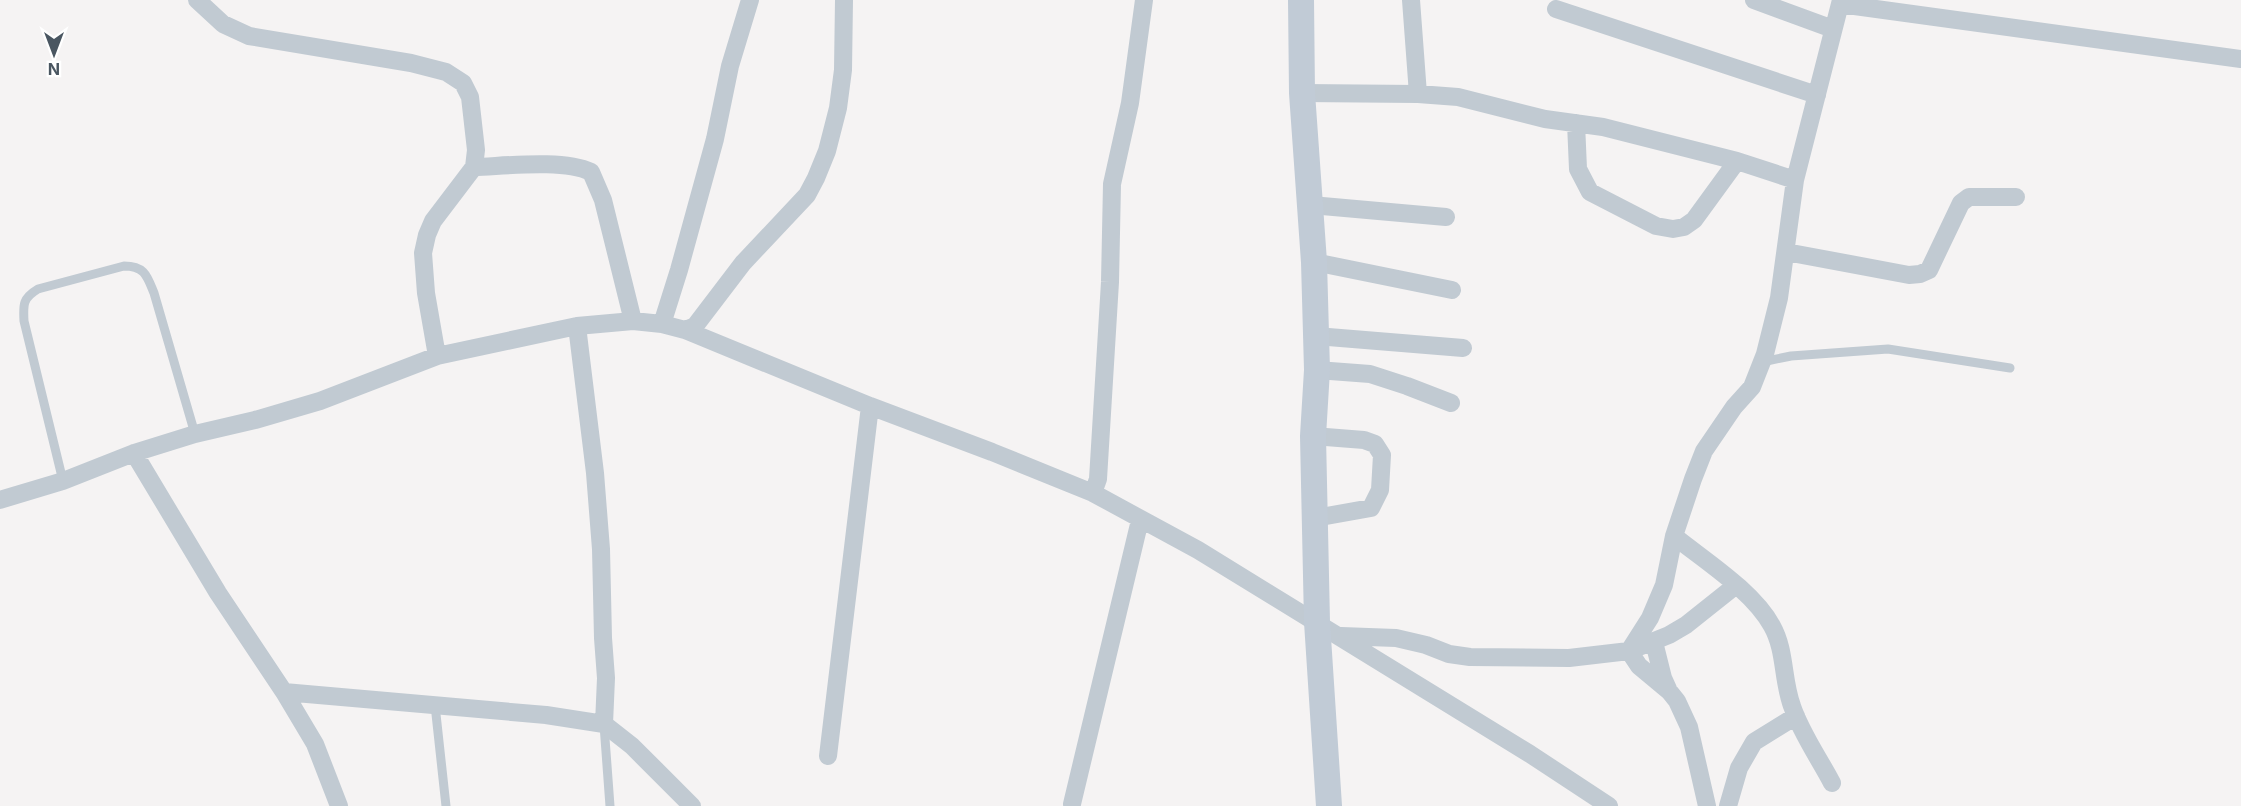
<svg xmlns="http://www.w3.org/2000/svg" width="2241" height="806" font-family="Inter,sans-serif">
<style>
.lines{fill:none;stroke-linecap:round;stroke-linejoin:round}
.service{stroke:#c1cad2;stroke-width:9}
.minor{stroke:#c1cad2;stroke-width:18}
.secondary{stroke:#c1cbd6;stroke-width:26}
</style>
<rect width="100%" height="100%" fill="#f5f3f3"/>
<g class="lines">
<path class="service" d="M1762 362 1791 356 1888 349 2010 368
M63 481 24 321C23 304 23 298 38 289L124 266C145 266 147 276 154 293L195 434
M435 705 446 806
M604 725 610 806"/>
<path class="minor" d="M197 0 223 24 249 36 411 63 446 72 463 83 470 97 476 150 474 167 433 221 427 235 423 253 426 293 437 356
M1411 0 1418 94
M1754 0 1833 29
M1840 4 2241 59
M1556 9 1817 95
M1302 93 1418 94 1458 97 1545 119 1603 127 1737 161 1795 180
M1576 123 1578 169 1590 192 1656 226 1673 229 1684 227 1694 220 1737 161
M474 167C506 166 563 159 591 172L603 200 633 321
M1311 205 1446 217
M1786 252 1909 275 1920 274 1929 270 1961 203 1969 197H2016
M1314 262 1452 290
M662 324 679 270 715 139 730 66 750 0
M577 326 595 473 601 549 603 638 606 678 604 724
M685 330 695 326 743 263 807 195 816 178 827 151 838 108 843 70 844 0
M1316 336 1463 348
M1317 370 1370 374 1407 386 1451 403
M1313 436 1364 440 1375 444 1382 455 1380 490 1371 508 1315 518
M134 453 218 593 284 692 315 744 339 806
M1093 493 1098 479 1110 282 1112 184 1130 103 1144 0
M0 500 63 481 134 453 195 434 255 420 320 401 437 356 577 326 633 321 662 324 685 330 870 406 992 452 1093 493 1198 550 1530 754 1609 806
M1674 536C1705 561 1753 591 1772 626 1786 651 1782 679 1792 706 1801 733 1819 758 1832 783
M1341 636 1396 638 1426 645 1449 654 1470 657 1569 658 1629 651 1650 618 1664 585 1674 536 1693 479 1704 451 1734 407 1752 387 1765 354 1779 298 1795 180 1841 0
M1654 642 1663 678 1668 689
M284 692 546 715 604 724 632 746 692 806
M828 756 870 406
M1072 804 1140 520
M1707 806 1689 727 1677 701 1669 691 1639 666 1629 651 1669 635 1686 625 1735 586
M1728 806 1739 768 1754 742 1796 716"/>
<path class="secondary" d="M1301 0 1302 93 1314 262 1317 370 1313 436 1317 622 1329 806"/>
</g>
<g transform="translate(54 54) rotate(180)" stroke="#ffffff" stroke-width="4.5" paint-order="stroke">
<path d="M0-4.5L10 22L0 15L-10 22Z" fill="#4a5661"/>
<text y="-9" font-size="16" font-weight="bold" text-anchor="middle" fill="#4a5661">N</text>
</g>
</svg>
